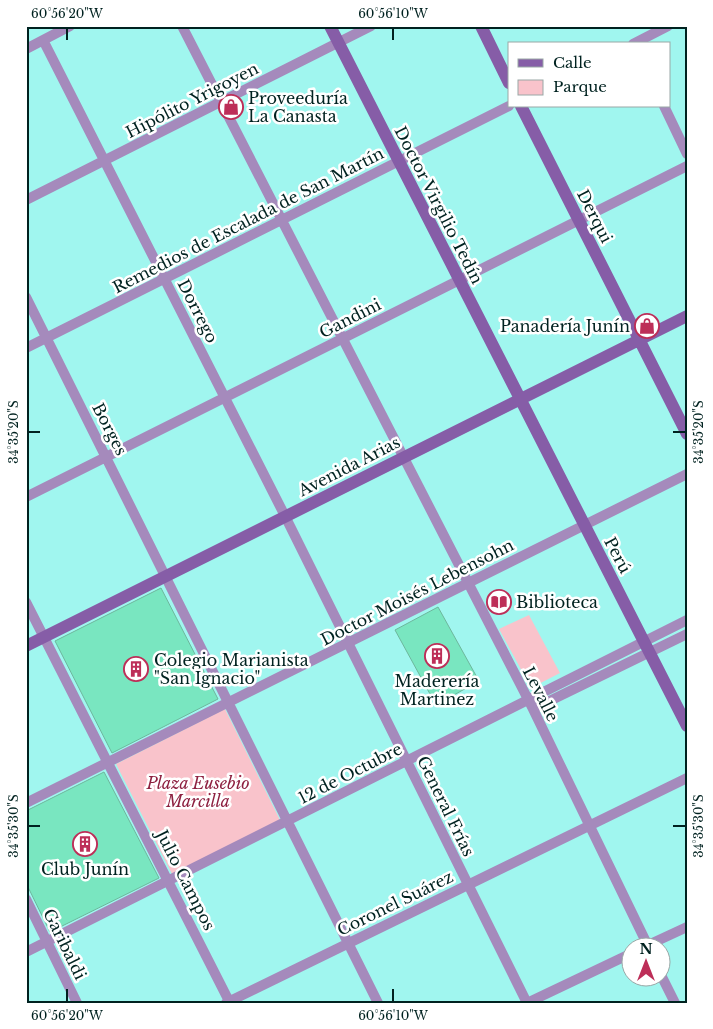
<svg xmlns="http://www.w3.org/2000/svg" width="713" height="1029" font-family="'Libre Baskerville',serif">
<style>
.park{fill:#f9c3cb}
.building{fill:#79e6c0;stroke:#6db79c}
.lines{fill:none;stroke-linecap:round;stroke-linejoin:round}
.minor{stroke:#a58abc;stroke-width:10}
.secondary{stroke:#865da7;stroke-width:12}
.ticks{fill:none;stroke:#002220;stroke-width:2}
.labels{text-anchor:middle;stroke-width:5;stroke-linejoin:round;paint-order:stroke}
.poi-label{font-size:16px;fill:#002220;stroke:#fff;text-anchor:start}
.street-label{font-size:16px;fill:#002220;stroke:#fff}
.park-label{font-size:16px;font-style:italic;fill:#8d2040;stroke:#fff}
.neatline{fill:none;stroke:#002220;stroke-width:2}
.ticks-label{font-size:12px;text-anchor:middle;fill:#002220}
</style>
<rect width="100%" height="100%" fill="#a0f6ef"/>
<path class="park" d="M529 615 560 673 531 688 499 629Z
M225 709 280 820 172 874 116 764Z"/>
<path class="building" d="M161 588 218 699 112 753 55 641Z
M438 607 479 681 436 705 395 630Z
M104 772 159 878 50 932 26 883V811Z"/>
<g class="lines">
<path class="minor" d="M182 26 533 709 648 946
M43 40 285 516 527 1003
M633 44 668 26
M26 49 70 26
M664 106 687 154
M26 200 371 26
M26 297 378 1003
M26 348 509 106
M26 497 687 166
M26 602 230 1003
M533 709 687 634
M26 803 687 474
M26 899 77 1003
M646 946 687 927
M26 952 687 620
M660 973 675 1003
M226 1003 687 778
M527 1003 630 954"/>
<path class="secondary" d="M330 26 687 726
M481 26 509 83
M521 106 687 434
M26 646 687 316"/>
</g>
<path class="ticks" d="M67 28V40M393 28V40M28 432H40M673 432H686M28 826H40M673 826H686M67 989V1002M393 989V1002"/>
<defs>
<symbol id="shop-ring" viewBox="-11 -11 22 22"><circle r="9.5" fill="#fff" stroke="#bd2e58" stroke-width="1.5"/><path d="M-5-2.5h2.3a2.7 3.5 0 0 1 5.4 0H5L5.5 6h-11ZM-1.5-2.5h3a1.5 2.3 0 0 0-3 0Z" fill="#bd2e58"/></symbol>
<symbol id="library-ring" viewBox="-11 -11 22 22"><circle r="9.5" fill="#fff" stroke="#bd2e58" stroke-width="1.5"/><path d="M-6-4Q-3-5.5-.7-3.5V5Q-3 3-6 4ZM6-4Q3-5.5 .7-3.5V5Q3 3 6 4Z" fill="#bd2e58"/></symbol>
<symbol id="building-ring" viewBox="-11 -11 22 22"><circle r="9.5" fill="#fff" stroke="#bd2e58" stroke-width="1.5"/><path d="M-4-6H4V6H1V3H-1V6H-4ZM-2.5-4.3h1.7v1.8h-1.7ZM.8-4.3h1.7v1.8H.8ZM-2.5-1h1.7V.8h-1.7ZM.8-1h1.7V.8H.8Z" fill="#bd2e58"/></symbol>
</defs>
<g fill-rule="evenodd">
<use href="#shop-ring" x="217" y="93" width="28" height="28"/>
<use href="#shop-ring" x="633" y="312" width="28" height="28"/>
<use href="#library-ring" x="485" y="588" width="28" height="28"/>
<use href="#building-ring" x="423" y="642" width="28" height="28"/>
<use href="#building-ring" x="122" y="655" width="28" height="28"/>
<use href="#building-ring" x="71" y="830" width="28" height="28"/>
</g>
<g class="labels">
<g class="poi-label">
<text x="248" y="104">Proveeduría<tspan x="248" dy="18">La Canasta</tspan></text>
<text x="630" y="332" text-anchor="end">Panadería Junín</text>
<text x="516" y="608">Biblioteca</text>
<text x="154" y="666">Colegio Marianista<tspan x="154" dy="18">"San Ignacio"</tspan></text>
<text x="437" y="687" text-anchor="middle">Maderería<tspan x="437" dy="18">Martinez</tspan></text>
<text x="85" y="875" text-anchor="middle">Club Junín</text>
</g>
<g class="street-label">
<text transform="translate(192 100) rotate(-27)" y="6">Hipólito Yrigoyen</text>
<text transform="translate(439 205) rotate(63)" y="6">Doctor Virgilio Tedín</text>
<text transform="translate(595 216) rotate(63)" y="6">Derqui</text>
<text transform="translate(248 220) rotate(-27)" y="6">Remedios de Escalada de San Martín</text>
<text transform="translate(198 311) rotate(63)" y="6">Dorrego</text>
<text transform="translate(350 318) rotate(-27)" y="6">Gandini</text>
<text transform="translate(110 429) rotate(63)" y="6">Borges</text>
<text transform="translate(349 466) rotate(-27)" y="6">Avenida Arias</text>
<text transform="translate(618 555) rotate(62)" y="6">Perú</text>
<text transform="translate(417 592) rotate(-27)" y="6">Doctor Moisés Lebensohn</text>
<text transform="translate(541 694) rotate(63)" y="6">Levalle</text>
<text transform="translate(350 773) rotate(-27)" y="6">12 de Octubre</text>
<text transform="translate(446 806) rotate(64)" y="6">General Frías</text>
<text transform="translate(186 880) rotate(63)" y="6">Julio Campos</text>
<text transform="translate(395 903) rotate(-26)" y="6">Coronel Suárez</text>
<text transform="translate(65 944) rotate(64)" y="6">Garibaldi</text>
</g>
<g class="park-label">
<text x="198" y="789">Plaza Eusebio<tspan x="198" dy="18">Marcilla</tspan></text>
</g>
</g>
<rect width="713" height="1029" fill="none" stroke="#ffffff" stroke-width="55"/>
<rect x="508" y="42" width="162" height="65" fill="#ffffff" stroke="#99a7a6"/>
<rect x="518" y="59" width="25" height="8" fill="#865da7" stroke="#99a7a6"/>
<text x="553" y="68" font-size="15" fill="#002220">Calle</text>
<rect x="518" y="80" width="25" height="15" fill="#f9c3cb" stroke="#99a7a6"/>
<text x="553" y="92" font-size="15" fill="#002220">Parque</text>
<g transform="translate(646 962)"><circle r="24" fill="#ffffff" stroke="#99a7a6"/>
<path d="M0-4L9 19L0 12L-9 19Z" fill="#bd2e58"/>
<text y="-8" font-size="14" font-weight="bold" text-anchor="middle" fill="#002220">N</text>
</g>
<rect x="28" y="28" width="658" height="974" class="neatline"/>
<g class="ticks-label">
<text x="67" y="18">60°56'20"W</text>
<text x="393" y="18">60°56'10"W</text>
<text transform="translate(14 432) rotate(-90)" y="4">34°35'20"S</text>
<text transform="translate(699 432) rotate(-90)" y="4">34°35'20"S</text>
<text transform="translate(14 826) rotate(-90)" y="4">34°35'30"S</text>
<text transform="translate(699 826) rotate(-90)" y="4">34°35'30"S</text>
<text x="67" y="1020">60°56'20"W</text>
<text x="393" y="1020">60°56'10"W</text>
</g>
</svg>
